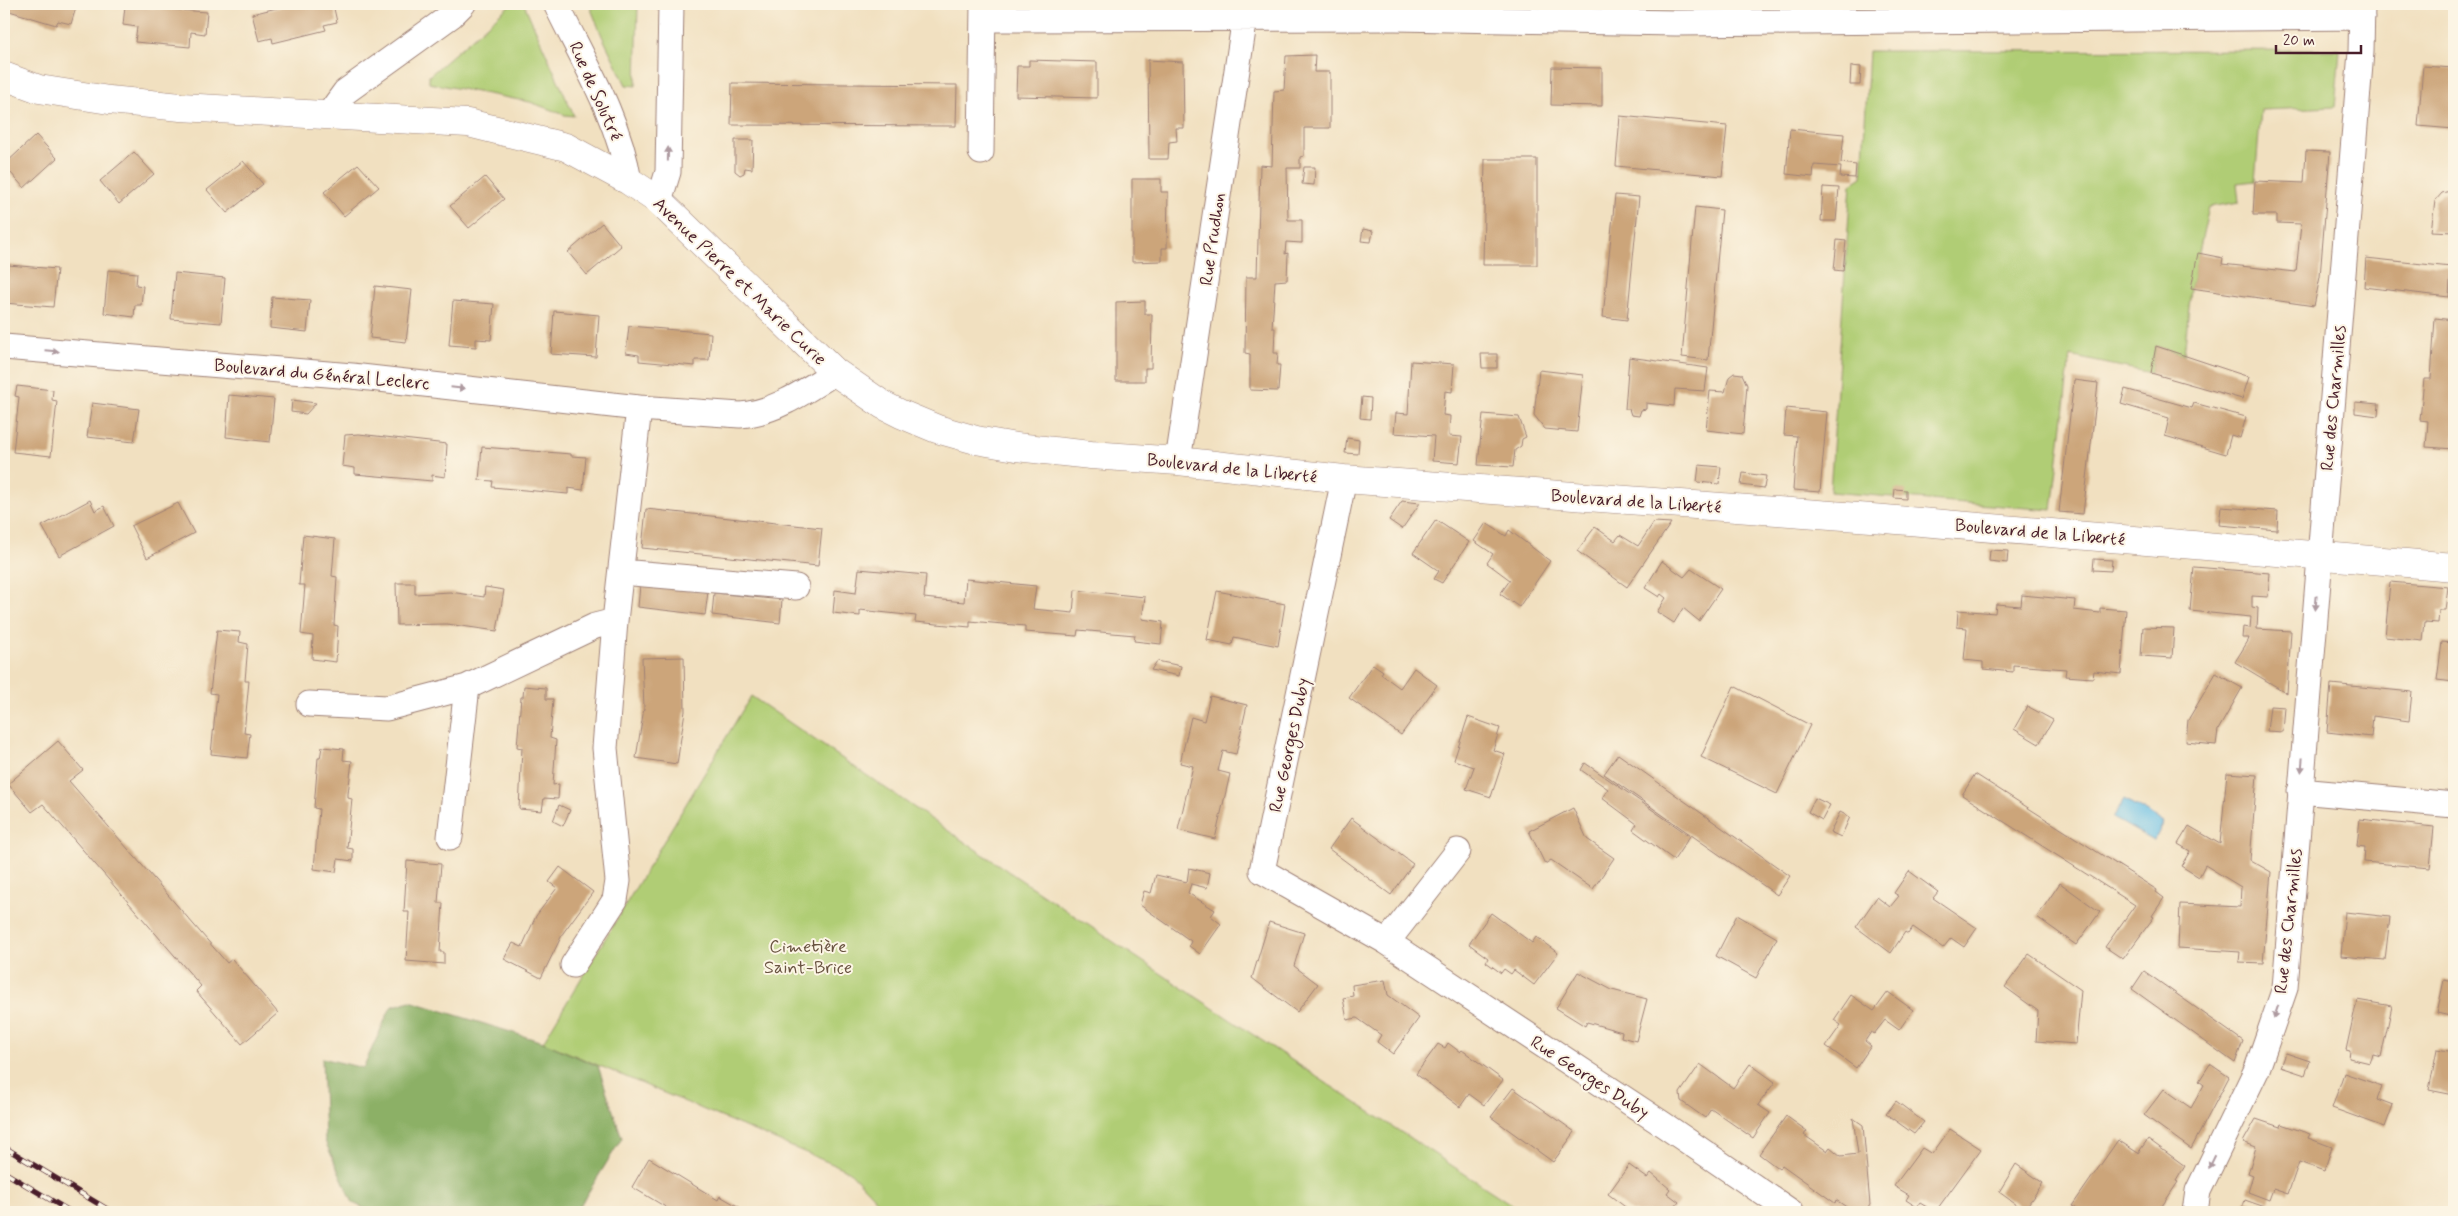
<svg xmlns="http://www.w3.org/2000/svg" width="2458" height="1216" font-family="Mynerve,sans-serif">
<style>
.green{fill:#b0cd74;stroke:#7d7650}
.forest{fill:#8cb066;stroke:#6b6848}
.water{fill:#69c0e6;stroke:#5a7088}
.building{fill:#cca57a}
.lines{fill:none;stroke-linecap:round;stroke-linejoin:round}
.street-casing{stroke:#9e8076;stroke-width:27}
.secondary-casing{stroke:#9e8076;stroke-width:29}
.street{stroke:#fff;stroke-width:25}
.secondary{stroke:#fff;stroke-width:28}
.rail-casing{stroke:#4a1f2b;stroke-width:5.5}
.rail{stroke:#fcf5e5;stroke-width:4;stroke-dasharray:11;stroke-linecap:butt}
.oneway{fill:#ae9aa0}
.labels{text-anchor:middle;stroke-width:4;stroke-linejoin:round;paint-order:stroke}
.street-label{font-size:18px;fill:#4a1f2b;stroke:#fcf5e5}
.park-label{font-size:18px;fill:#695341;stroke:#fcf5e5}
</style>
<rect width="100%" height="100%" fill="#fcf5e5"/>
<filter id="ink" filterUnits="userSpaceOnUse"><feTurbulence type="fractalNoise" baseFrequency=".02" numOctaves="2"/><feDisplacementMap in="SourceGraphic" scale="10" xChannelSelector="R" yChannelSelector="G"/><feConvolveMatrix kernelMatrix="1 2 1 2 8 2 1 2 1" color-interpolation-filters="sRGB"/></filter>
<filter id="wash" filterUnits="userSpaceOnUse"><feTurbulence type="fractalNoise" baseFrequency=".0096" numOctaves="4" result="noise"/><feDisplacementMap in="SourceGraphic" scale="20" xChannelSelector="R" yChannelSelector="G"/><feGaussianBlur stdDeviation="1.12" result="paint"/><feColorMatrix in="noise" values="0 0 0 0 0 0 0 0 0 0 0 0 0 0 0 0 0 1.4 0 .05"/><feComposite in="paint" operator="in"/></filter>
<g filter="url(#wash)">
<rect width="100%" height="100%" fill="#f1e0c0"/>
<path class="green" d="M511 4H524L574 116 565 115 530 102 429 83V76Z
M589 4H638L636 86 626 85 602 36Z
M2340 50 2335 107 2261 110 2255 181 2237 183 2239 202 2209 207 2191 288 2184 355 2156 346 2151 373 2070 356 2052 510 1830 492 1851 184 1862 177 1869 51Z
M751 696C1006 872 1264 1043 1523 1212H888L849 1171 543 1042Z"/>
<path class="forest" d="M410 1001 543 1042 598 1066 622 1138 576 1212H372L353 1203 325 1141 322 1058 363 1068 391 1007Z"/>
<path class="water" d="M2124 799 2164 822 2154 841 2113 818Z"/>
<g id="blocks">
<path class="building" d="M8 4H77L71 24 58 21 56 25 6 10Z
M293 4H333L337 22 324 25 326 30 273 43 272 38 259 41 252 14Z
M125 6 207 12 205 34 191 32 190 47 135 42 137 27 123 25Z
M1315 55 1314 72H1330V128H1304V156L1300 157V168H1287L1288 220H1302V243L1286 242 1285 254 1288 253 1287 280 1275 281 1272 328H1275L1274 353H1278L1277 365H1280L1278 391 1250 390V354L1245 353 1246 277H1257L1260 165 1272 166 1274 91 1284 90 1286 56Z
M1029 60 1097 62V98L1016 96 1017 66H1029Z
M1148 60 1183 62 1184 128H1176L1177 141 1169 142 1168 159H1149Z
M1851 66 1861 67 1860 85H1850Z
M2423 66 2454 68V129L2418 126Z
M1552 67 1602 68V106L1551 105Z
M732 83 957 85 956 126 731 125Z
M1620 116 1727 126 1722 176 1616 166Z
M1790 129 1844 134 1841 163 1856 165 1855 178 1840 177 1841 167 1814 165 1813 177 1786 174Z
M36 135 57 158 24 188 4 165Z
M735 140H753L752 169 745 168 744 173 740 175 735 171Z
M2306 151 2330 152 2320 277 2314 306 2191 288 2198 253 2223 258 2222 264 2296 272 2301 224 2277 223V215H2253L2255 181 2304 183Z
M134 152 154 174 119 204 100 181Z
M1485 159H1537V265H1483Z
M243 161 263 184 227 213 207 190Z
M358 164 379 187 344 216 324 192Z
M1304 167H1315L1314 185 1302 184Z
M485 177 504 199 469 228 450 206Z
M1132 179H1161V192H1168L1167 248H1162V261L1132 262Z
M1823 187 1839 188 1836 221H1821Z
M2454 190V232L2431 231 2435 201 2442 193Z
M1615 195 1639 197 1627 320 1603 317Z
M1695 207 1722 210 1708 360 1682 357Z
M602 223 621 246 587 275 568 252Z
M1363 229 1373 231 1371 242 1361 241Z
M1837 240 1846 241 1843 271 1834 270Z
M2366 258 2451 267 2449 297 2364 287Z
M8 265 57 269 53 307 4 303Z
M108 270 137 273 136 285 143 286 141 305H135L134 317 104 313Z
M175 273 225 278 221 323 171 319Z
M375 286 412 290 406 342 370 338Z
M272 297 310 300 307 332 270 328Z
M453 301 494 304 491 340 476 339V347L449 345Z
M1145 301V314H1152L1151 368H1145V381H1116V302Z
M554 311 599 315 596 357 551 354Z
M2435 318 2454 320V449L2426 447 2428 421 2420 420 2424 379H2431Z
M629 326 711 333 709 360H695V366L639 361V355L626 353Z
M2156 346 2249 377 2242 399 2151 373Z
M1481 354H1497V368H1482Z
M1629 357 1708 368 1705 391 1675 389 1674 406 1646 403V409L1641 410 1639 416 1631 415 1629 409H1625Z
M1411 361 1454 364 1452 392 1445 391 1443 415 1450 416 1449 436 1462 437 1459 463 1432 461 1434 436 1394 433 1396 413 1408 414Z
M1539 370 1583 375 1577 432 1545 429 1534 415Z
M1734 373 1742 374 1747 385 1743 434 1706 430 1710 391 1725 392 1729 377Z
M2074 380 2098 383 2083 514 2059 512Z
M17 386 53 390 52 400 57 401 51 456 13 452 19 397 15 396Z
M2125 389 2192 408 2194 403 2246 417 2240 438 2231 435 2226 454 2165 436 2169 418 2121 404Z
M229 395 274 399 270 442 226 437Z
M1362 397 1371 398 1370 419 1360 418Z
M292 400 316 403 306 414 291 412Z
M2355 402 2379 404 2378 416 2355 413Z
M92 403 139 409 134 442 87 437Z
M1786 408 1827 412 1820 492 1793 490 1797 436 1784 435Z
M1483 414 1519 417 1526 437 1522 439 1521 446 1515 450 1513 467 1478 465Z
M359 434 447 444 445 477 432 475V481L355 474V468L342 466 345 435Z
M1347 438 1359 440 1358 454 1345 453Z
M482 447 571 454V456L586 457 583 490 568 488V494L492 487 493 481 479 480Z
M1699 465 1721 467 1719 484 1697 482Z
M1743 473 1766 476 1764 488 1741 485Z
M1895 489 1906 490V499L1894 498Z
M90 500 95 511 104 506 114 526 59 556 42 526Z
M1402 501 1420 503 1402 529 1389 520Z
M178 503 194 533 147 558 131 526Z
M2221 507 2278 511 2277 530 2219 525Z
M646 509 822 528 818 566 642 548Z
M1436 520 1469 542 1442 583 1434 579 1439 571 1413 553Z
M1654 522 1671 523 1627 587 1577 551 1595 527 1615 541 1620 535 1638 546Z
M1486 523 1506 536 1509 530 1550 561 1519 607 1500 594 1510 580 1487 563 1493 554 1474 541Z
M303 535 335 539 332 576 337 577 334 625 338 626 336 662 312 659 313 636 301 634 305 585H299Z
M1990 550 2008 551 2007 563 1989 561Z
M2094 559 2112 560 2111 571 2093 570Z
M1662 561 1684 577 1691 569 1721 589 1699 621 1683 608 1674 623 1657 612 1666 598 1661 594 1659 597 1645 588Z
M2194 567 2270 573 2268 597 2252 596V607L2258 608 2257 629 2291 631 2287 693 2235 662 2248 641 2249 638H2242L2243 627 2250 628 2251 617 2190 611Z
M859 569 926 575 924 598 933 599 964 602 966 579 1036 586 1033 609 1073 613 1075 590 1145 597 1142 619 1163 622 1161 644 1134 641 1135 635 1078 630 1077 636 1025 632V626L970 621V627L915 622 916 616 860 610V616L833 613 835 590 856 593Z
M2390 582 2448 587 2445 610H2439L2438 623 2425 622 2423 641 2385 637Z
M396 583H415V594L450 592 484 597 485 587 504 590 497 631 447 624 397 625Z
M640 585 708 592 705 615 638 607Z
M1217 591 1285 604 1278 646 1234 637 1232 645 1207 640Z
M714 593 782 600 780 623 712 615Z
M2022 595 2075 600 2074 610 2100 613V608L2126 610 2121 674 2094 671 2093 678 2065 676 2066 669 2013 665V672L1983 669V662L1964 660 1967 628 1957 627 1958 610 1995 613 1996 604 2021 606Z
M2143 627 2174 628 2172 658 2141 656Z
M217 630 240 632 239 642 248 644 245 681H249L244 733 250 734 247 758 211 754 217 694 210 693Z
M2442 642 2454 643V682L2437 680Z
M684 657 685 711 677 764 636 758 644 708 642 658Z
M1157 661 1181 666 1179 676 1151 670Z
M1373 664 1383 671 1381 674 1400 688 1414 668 1437 685 1401 735 1349 698Z
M2216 673 2242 688 2218 730 2216 745 2186 742 2188 720Z
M2331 684 2412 692 2409 721 2373 716 2371 737 2327 732Z
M524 686 546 688V699H553L550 738 556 740 553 785 559 784 558 799 544 798 542 811 519 809 522 748 517 747 521 697H523Z
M1734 686 1810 725 1777 794 1701 757Z
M1210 696 1247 705 1236 754 1223 751 1218 771 1230 774 1215 839 1178 830 1193 766 1180 763 1191 717 1204 721Z
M2027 706 2053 720 2039 744 2014 729Z
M2270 706 2285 707 2283 732 2267 731Z
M1468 717 1500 728 1493 750 1505 754 1491 797 1466 789 1474 767 1454 760Z
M58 741 83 770 69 781 227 963 232 959 278 1013 242 1044 196 991 201 986 43 804 32 812 8 784Z
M322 747 344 749 343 760 352 761 348 794V798L352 799 347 848 353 849V861L338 859 336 872 314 869 319 809 314 808 318 758H320Z
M1618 754 1790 876 1777 895 1604 774Z
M1585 763 1690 836 1674 860 1633 830 1637 824 1602 798 1608 789 1581 770Z
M2227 773 2257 775 2250 860 2271 872 2263 963 2239 962 2240 952 2178 948 2180 904 2240 907 2241 887 2205 865 2199 877 2181 866 2190 851 2178 844 2189 826 2220 844Z
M1975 774 2157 890 2156 892 2164 898 2152 916 2154 917 2123 959 2105 947 2135 905 1962 795Z
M1815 798 1830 805 1822 820 1808 812Z
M559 805 570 810 563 826 553 821Z
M1573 808 1587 839 1614 858 1593 889 1551 860 1545 864 1529 831Z
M1840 812 1850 817 1841 837 1830 832Z
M1351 818 1413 864 1391 895 1329 849Z
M2360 819 2434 827 2430 868 2364 862 2365 847 2357 846Z
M407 861 441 864 438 903H443L440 952H444V964L406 961 409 912H404Z
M560 867 593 892 563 933 541 978 504 959 513 943 522 947 536 916 557 888 549 882Z
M1189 868 1210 873 1207 888 1191 884 1188 893 1215 910 1211 916 1221 924 1200 954 1189 946 1191 941 1140 905 1144 891 1151 893 1156 875 1187 882Z
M1909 871 1938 892 1933 898 1977 928 1964 947 1951 938 1943 948 1913 927 1908 934 1905 932 1891 953 1856 927 1877 897 1890 907 1899 896 1894 893Z
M2060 883 2100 912 2076 945 2037 917Z
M2345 912 2390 917 2385 960 2341 956Z
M1491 913 1532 943 1536 937 1558 953 1534 985 1514 970 1511 974 1504 969 1501 973 1486 962 1488 958 1469 944Z
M1737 915 1777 938 1756 978 1716 956Z
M1269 922 1304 933 1294 966 1318 984 1297 1012 1252 978Z
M2029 954 2081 990 2076 1044 2036 1041 2038 1011 2005 987Z
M2144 971 2243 1041 2235 1063 2132 989Z
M1578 972 1612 990 1647 999 1636 1041 1621 1037 1622 1032 1587 1022 1585 1026 1556 1008Z
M1385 980 1388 995 1419 1018 1393 1054 1377 1042 1381 1035 1357 1018 1347 1020 1343 998 1353 996 1352 985Z
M2444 980 2454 982V1017L2437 1013Z
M1888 992 1913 1010 1899 1030 1885 1020 1874 1034 1871 1032 1865 1041 1871 1046 1856 1068 1826 1046 1841 1025 1834 1020 1851 995 1874 1011Z
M2357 1000 2392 1006 2381 1057 2373 1055 2370 1063 2349 1058 2350 1051 2346 1050Z
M1448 1043 1460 1052 1462 1050 1503 1080 1484 1105 1469 1094 1460 1107 1416 1074 1438 1044 1445 1048Z
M2437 1049 2454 1052V1095L2429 1090Z
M2286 1053 2310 1061 2305 1075 2281 1067Z
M1700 1064 1733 1088 1750 1064 1775 1082 1758 1105 1770 1113 1753 1138 1711 1109 1705 1118 1681 1101 1680 1093Z
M2210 1064 2229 1077 2191 1149 2144 1115 2164 1089 2191 1108 2204 1085 2199 1081Z
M2344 1073 2382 1086 2377 1099 2393 1105 2385 1127 2332 1108Z
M1513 1088 1575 1132 1553 1162 1491 1117Z
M1896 1101 1924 1122 1914 1134 1886 1114Z
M1786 1116 1807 1131 1804 1135 1827 1151 1830 1147 1841 1156 1858 1154 1853 1118 1863 1125 1870 1205 1865 1212H1854L1836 1200 1835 1203 1782 1165 1779 1169 1759 1154Z
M2256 1119 2280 1127 2281 1124 2310 1134 2308 1138 2332 1147 2324 1171 2299 1162 2288 1194 2273 1189 2269 1200 2248 1192 2253 1176 2248 1174 2256 1147 2243 1142Z
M1950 1129 1981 1149 1935 1212 1920 1203 1917 1207 1906 1200 1909 1195 1894 1186 1922 1148 1932 1154Z
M2148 1139 2185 1166 2176 1181 2178 1182 2158 1212H2080L2072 1206 2118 1140 2138 1153Z
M649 1158 718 1200 720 1196 748 1212H674L632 1187Z
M2016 1164 2043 1183 2024 1210 1999 1192Z
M1629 1165 1647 1178 1651 1173 1670 1189 1667 1193 1679 1202 1671 1212H1632L1608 1194Z
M2245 1200 2279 1212H2241Z"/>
</g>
</g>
<g filter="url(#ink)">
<use href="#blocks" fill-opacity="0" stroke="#9e8076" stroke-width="1"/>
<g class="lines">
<defs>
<path id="street" d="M556 4C583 60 619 118 629 181
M983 19 1395 18 1676 23 2362 17
M329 114 345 92 452 15 463 4
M981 152 983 4
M659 201 668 172 671 4
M4 347 352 376 639 408 740 415C774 413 807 390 835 372
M1178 461 1245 17
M1344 479 1262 871 1387 942 1664 1125 1791 1212
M621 572 796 587
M309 704 387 708 467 687 595 626 615 621
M2300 791 2454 805
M450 837 467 687
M1387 942 1458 851
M573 965 615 900 618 881 605 748 615 621 639 408
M2195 1212 2198 1191 2257 1069 2285 988 2361 52 2362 4"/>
<path id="secondary" d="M4 76 39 89 109 100 181 107 468 123 566 147 629 181 659 201 835 372 883 405 901 414 937 429 976 440 1016 447 1091 455 1178 461 1344 479 1885 519 2454 567"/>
</defs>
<use href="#street" class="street-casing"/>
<use href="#secondary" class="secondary-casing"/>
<use href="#street" class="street"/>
<use href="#secondary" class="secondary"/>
<defs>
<path id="rail" d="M4 1147 112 1212
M4 1172 71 1212
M4 1209 9 1212"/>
</defs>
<use href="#rail" class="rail-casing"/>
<use href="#rail" class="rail"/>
</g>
<defs><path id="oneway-solid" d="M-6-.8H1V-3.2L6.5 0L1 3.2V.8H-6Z" transform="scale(1.25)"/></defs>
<g class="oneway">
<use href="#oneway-solid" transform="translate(668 154) rotate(-89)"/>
<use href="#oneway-solid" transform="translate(52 351) rotate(5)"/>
<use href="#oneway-solid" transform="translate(458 388) rotate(6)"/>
<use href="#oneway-solid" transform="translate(2316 603) rotate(95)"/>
<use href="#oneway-solid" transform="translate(2302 765) rotate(95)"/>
<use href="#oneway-solid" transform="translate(2276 1012) rotate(109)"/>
<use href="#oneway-solid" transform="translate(2212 1162) rotate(116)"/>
</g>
</g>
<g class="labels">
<g class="street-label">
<text transform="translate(596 91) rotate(66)" y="6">Rue de Solutré</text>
<text transform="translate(1212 239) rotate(-82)" y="6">Rue Prudhon</text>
<text transform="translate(740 281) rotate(44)" y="6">Avenue Pierre et Marie Curie</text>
<text transform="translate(322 374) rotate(5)" y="6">Boulevard du Général Leclerc</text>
<text transform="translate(2333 398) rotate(-85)" y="6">Rue des Charmilles</text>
<text transform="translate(1232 468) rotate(6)" y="6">Boulevard de la Liberté</text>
<text transform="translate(1636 501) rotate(4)" y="6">Boulevard de la Liberté</text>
<text transform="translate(2040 532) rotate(5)" y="6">Boulevard de la Liberté</text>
<text transform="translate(1289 745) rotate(-78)" y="6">Rue Georges Duby</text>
<text transform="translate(2288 921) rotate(-84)" y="6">Rue des Charmilles</text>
<text transform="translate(1590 1077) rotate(33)" y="6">Rue Georges Duby</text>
</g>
<g class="park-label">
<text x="808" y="952">Cimetière<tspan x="808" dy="21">Saint-Brice</tspan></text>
</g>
</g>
<rect width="2458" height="1216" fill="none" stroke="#fcf5e5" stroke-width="20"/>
<path d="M2276 45v8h85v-8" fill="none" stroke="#4a1f2b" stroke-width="2.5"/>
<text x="2283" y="45" font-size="15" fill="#4a1f2b" stroke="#fcf5e5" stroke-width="4" paint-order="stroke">20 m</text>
</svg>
